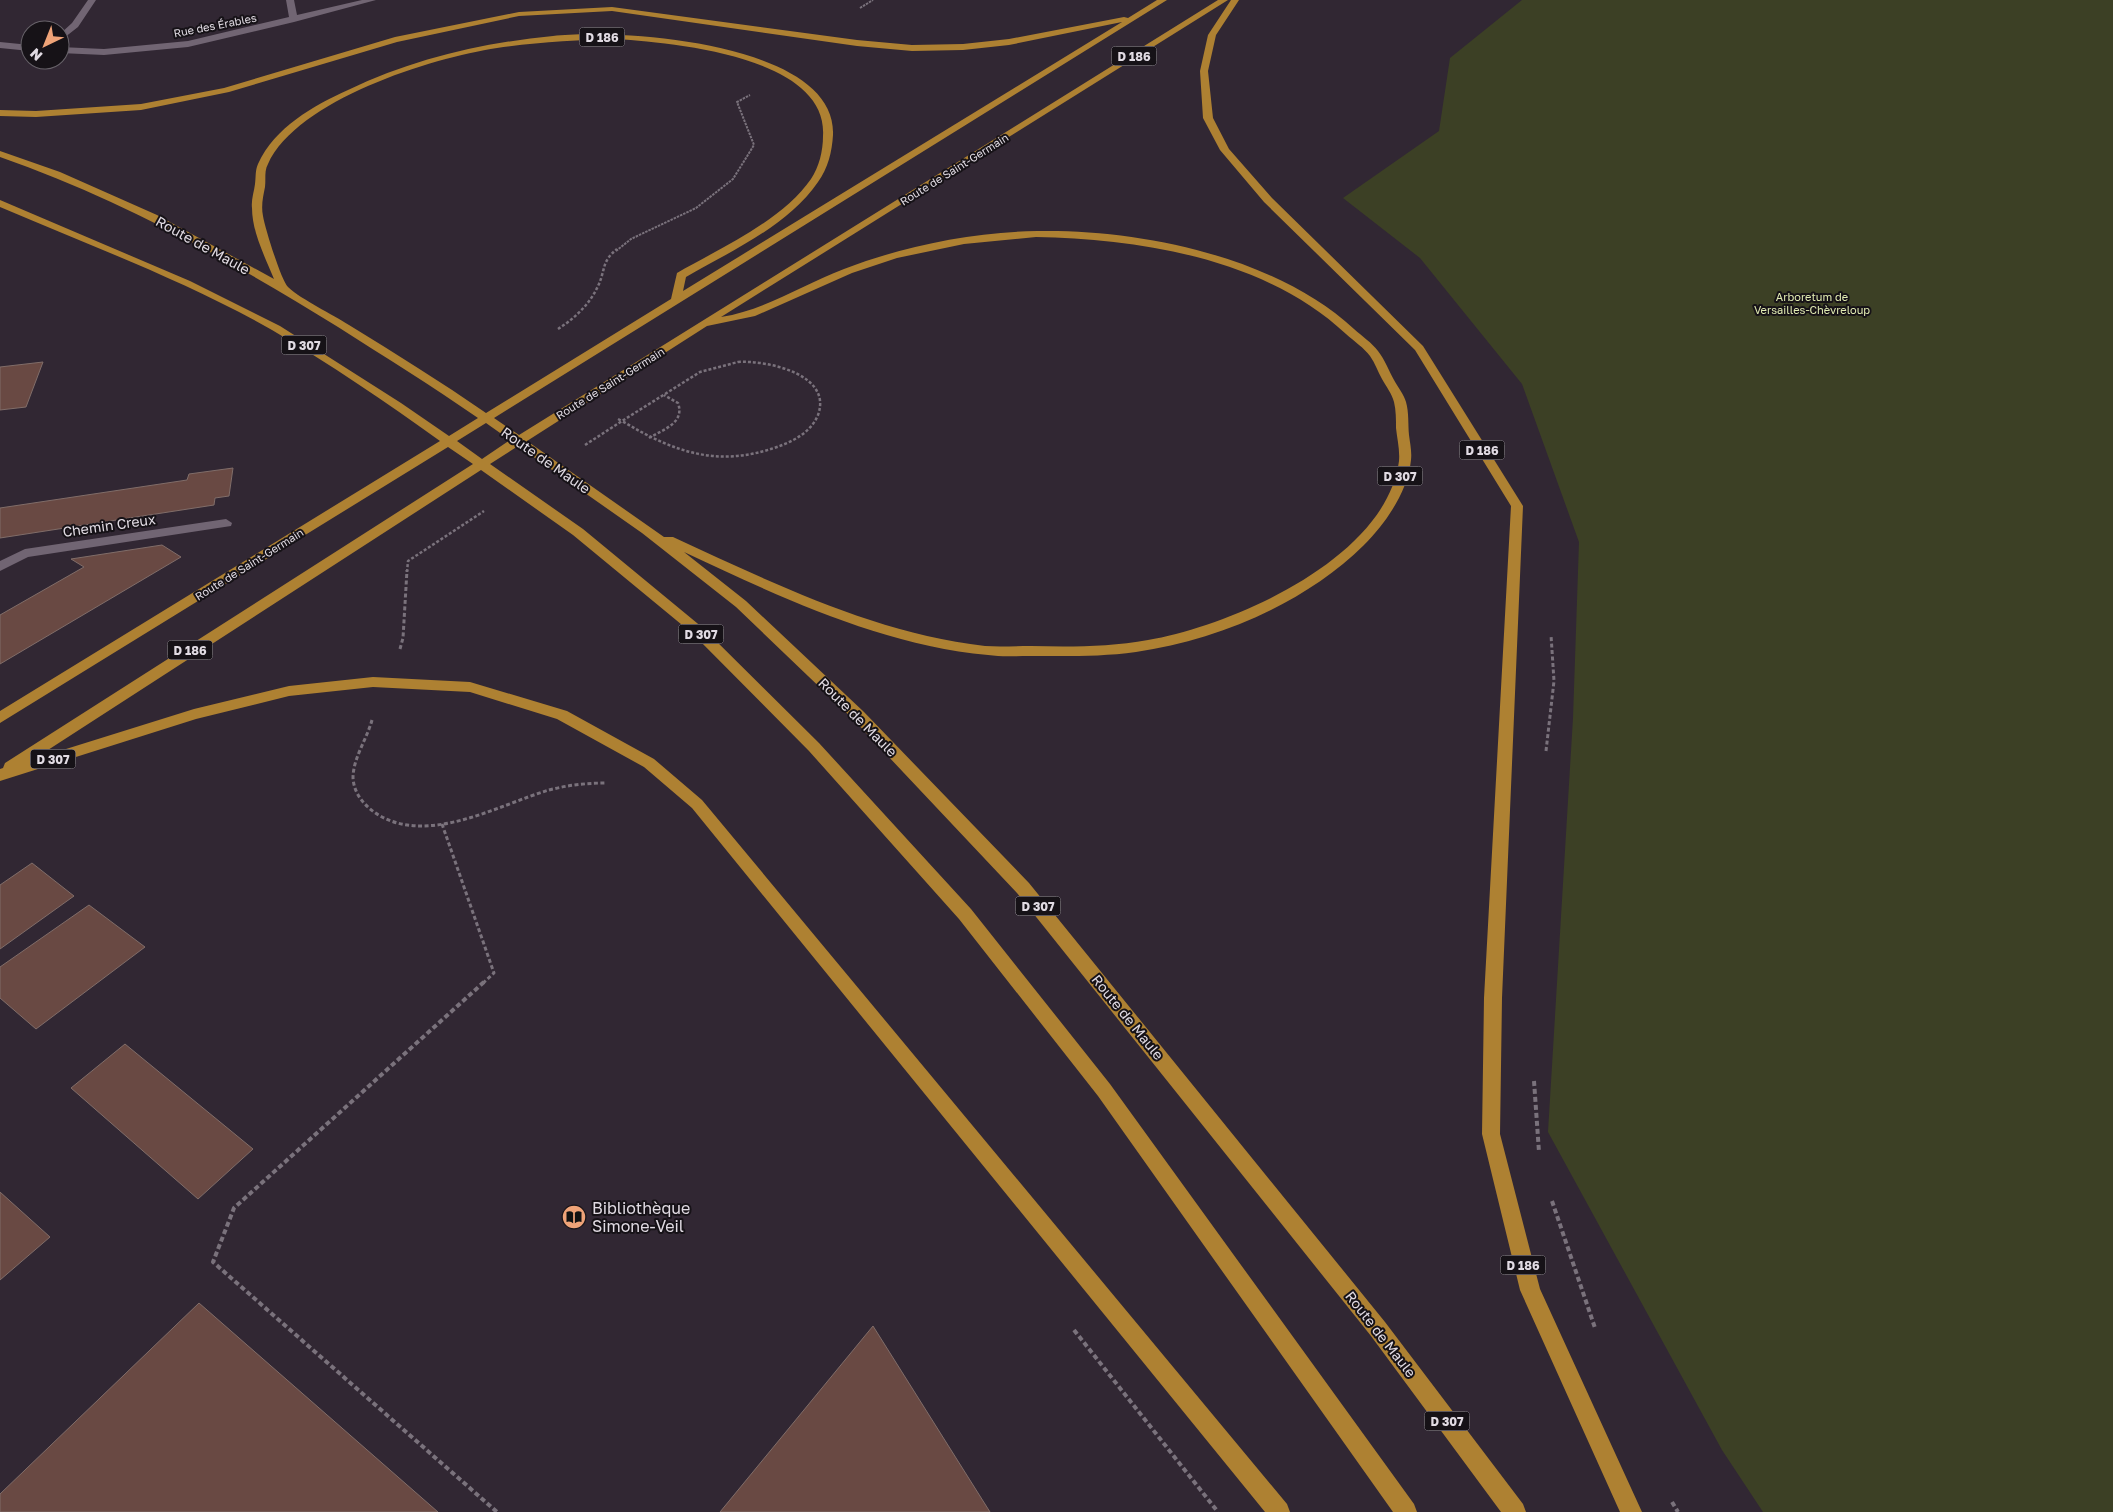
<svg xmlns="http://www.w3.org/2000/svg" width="2113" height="1512" font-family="'Golos Text',sans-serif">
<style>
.green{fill:#3c4025}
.building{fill:#694943;stroke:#806d69}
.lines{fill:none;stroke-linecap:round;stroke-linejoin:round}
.path-far3{stroke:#7a727c;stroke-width:2;stroke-dasharray:2.5 1;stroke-linecap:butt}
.path-far2{stroke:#7a727c;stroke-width:2.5;stroke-dasharray:3 2;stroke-linecap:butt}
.path-far1{stroke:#7a727c;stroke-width:3;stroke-dasharray:4 2.5;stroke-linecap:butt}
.path{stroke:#7a727c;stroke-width:4;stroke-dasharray:5 3;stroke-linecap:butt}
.street{fill:#716573;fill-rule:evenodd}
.primary{fill:#ae8132;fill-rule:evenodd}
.labels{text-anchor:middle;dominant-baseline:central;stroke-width:4;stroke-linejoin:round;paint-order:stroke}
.far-street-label{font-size:11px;fill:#e1dbe3;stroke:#161217}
.far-park-label{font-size:11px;fill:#e1ebb2;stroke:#161217}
.shield{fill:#161217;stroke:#a49fa6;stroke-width:1}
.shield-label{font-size:12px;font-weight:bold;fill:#e1dbe3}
.street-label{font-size:14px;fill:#e1dbe3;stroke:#161217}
.near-poi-label{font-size:16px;fill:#e1dbe3;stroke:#161217;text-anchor:start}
</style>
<rect width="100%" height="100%" fill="#312733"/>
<polygon class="green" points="1522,0 2113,0 2113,1512 1763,1512 1722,1450 1548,1132 1573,718 1579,542 1522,384 1420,258 1343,198 1439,131 1450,58"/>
<g class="building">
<polygon points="43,362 26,407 0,410 0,367"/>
<polygon points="233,468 229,496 215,498 214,505 0,538 0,508 187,480 189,474"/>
<polygon points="162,545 181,557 0,664 0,615 84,567 71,559"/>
<polygon points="32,863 74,896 0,949 0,885"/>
<polygon points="89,905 145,947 36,1029 0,998 0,967"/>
<polygon points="125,1044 253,1149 198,1199 71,1088"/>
<polygon points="0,1192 50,1237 0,1280"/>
<polygon points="199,1303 438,1512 0,1512 0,1494"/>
<polygon points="873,1326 990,1512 720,1512"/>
</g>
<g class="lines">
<g class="path-far3">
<polyline points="860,8 873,0"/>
<polyline points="616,251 631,239 696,208 733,179 754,145 737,102 750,95"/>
</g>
<g class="path-far2">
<path d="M558 329C574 319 590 304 598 286 606 269 601 262 617 249"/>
<path d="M738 362C766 360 833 374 818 415 811 432 794 441 777 447 717 468 674 452 622 421L700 372Z"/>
<polyline points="618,419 622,421"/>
<path d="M649 438C664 429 685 423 678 403L664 395"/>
<polyline points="585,445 622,421"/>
<polyline points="407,572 408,561 484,511"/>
</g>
<g class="path-far1">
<polyline points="400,649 403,638 407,570"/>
<path d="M372 720C367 739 353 758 353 778 354 793 363 804 374 812 425 848 498 805 549 790 568 785 587 783 606 783"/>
<polyline points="1546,751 1554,681 1551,635"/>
<polyline points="442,824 494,973 482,984"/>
</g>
<g class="path">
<polyline points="484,982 234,1208 213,1262 497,1512"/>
<polyline points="1534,1081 1539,1152"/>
<polyline points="1552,1201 1595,1328"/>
<polyline points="1074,1330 1218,1512"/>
<polyline points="1672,1502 1678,1512"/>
</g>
<g class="street">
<polygon points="88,0 96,0 78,27 60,41 60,34 72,23"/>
<polygon points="286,0 294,0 297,15 362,0 376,0 294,22 188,47 104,55 60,53 60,47 104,49 188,41 289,17"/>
<polygon points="0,42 30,45 30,51 0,48"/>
<polygon points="226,519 232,523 231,526 28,557 0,571 0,561 25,549"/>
</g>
<g class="primary">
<path d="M1157 0H1167L494 418 519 435 1218 0H1228L721 317C765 310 802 285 844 269 904 246 972 232 1037 231 1141 229 1276 257 1354 329 1362 336 1372 343 1378 351 1385 360 1389 371 1394 380 1398 387 1404 395 1406 402 1409 412 1408 425 1409 435 1410 443 1412 452 1411 460 1408 491 1386 523 1364 545 1305 603 1219 640 1136 652 1100 657 1065 656 1029 656 1015 656 1001 657 988 655 881 645 780 597 684 552L746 601 864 712 1029 883 1385 1322 1523 1504 1526 1512H1501L1371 1336 1017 893 854 720 736 607 642 533 518 446 490 464 583 529 703 628 819 743 971 909 1110 1084 1414 1504 1417 1512H1393L1098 1096 959 919 809 751 693 634 573 535 481 470 34 759 194 709 289 686 373 677 470 682 567 711 654 759 702 800 1287 1504 1290 1512H1265L692 808 644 767 557 719 470 692 373 687 289 696 196 719 0 781V769L3 768 5 763 473 464 448 447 0 723V711L440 441C386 402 330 364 272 330 186 281 91 246 0 207V200L190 281 280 326 401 403 449 436 478 418C432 386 385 357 338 327 230 260 120 199 0 157V151L60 172 157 215 274 279C265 257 252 232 252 208 251 200 254 192 255 184 256 177 255 171 258 164 275 127 313 106 348 90 413 59 481 43 553 36 617 29 837 41 833 135 832 152 828 168 818 182 788 226 731 251 686 277L683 291 1122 22 1009 45 963 50 912 51 857 46 612 11 519 16 397 42 229 92 141 110 36 117 0 116V110L36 111 141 104 224 88 395 37 519 12 612 7 857 40 912 45 963 44 1009 39 1124 17 1128 18ZM617 39C673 43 828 56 823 136 823 151 819 167 811 179 782 221 720 248 677 273L671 299 486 413C441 382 395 353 349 325 332 314 302 300 288 287 281 280 265 228 263 216 261 206 263 197 265 187 266 179 264 171 268 164 297 100 431 58 497 48 537 42 577 40 617 39ZM1036 237C1142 239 1266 259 1346 334 1354 341 1364 348 1370 356 1375 363 1378 372 1382 379 1386 386 1392 394 1394 402 1396 410 1396 420 1396 428 1397 438 1400 450 1399 461 1386 559 1233 625 1148 640 1109 647 1070 647 1031 646 1015 646 1000 647 985 646 874 633 773 583 673 537H664L527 441 707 326 755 316 852 273 897 258 964 244ZM486 423 510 440 482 459 457 441Z"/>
<polygon points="1231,0 1239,0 1216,35 1208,71 1213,118 1229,149 1272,198 1423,346 1523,506 1502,998 1500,1134 1540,1289 1642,1512 1620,1512 1520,1290 1482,1134 1484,998 1511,506 1415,350 1264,202 1220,150 1203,118 1200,71 1208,35"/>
</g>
</g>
<defs>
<g id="library-disc" transform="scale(1.25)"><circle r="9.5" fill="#efa378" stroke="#161217"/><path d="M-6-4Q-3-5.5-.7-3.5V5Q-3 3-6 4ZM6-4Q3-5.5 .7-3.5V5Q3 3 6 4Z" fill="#111"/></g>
</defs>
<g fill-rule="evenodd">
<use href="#library-disc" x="574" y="1217"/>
</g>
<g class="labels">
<g class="far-street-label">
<text transform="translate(215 25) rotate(-11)">Rue des Érables</text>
<text transform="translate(954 169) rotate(-32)">Route de Saint-Germain</text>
<text transform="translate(610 383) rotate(-32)">Route de Saint-Germain</text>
<text transform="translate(249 564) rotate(-32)">Route de Saint-Germain</text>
</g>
<g class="far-park-label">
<text x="1812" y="296">Arboretum de<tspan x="1812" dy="13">Versailles-Chèvreloup</tspan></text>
</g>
<g class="shield">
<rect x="579.5" y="27.5" width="45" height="19" rx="4"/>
<rect x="1111.5" y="46.5" width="45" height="19" rx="4"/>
<rect x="281.5" y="335.5" width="45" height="19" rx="4"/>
<rect x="1459.5" y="440.5" width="45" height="19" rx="4"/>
<rect x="1377.5" y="466.5" width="45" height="19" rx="4"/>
<rect x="678.5" y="624.5" width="45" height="19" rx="4"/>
<rect x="167.5" y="640.5" width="45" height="19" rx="4"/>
<rect x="30.5" y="749.5" width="45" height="19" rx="4"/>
<rect x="1015.5" y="896.5" width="45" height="19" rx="4"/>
<rect x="1500.5" y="1255.5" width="45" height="19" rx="4"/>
<rect x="1424.5" y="1411.5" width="45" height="19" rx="4"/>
</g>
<g class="shield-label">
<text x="602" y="37">D 186</text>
<text x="1134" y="56">D 186</text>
<text x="304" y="345">D 307</text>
<text x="1482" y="450">D 186</text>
<text x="1400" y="476">D 307</text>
<text x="701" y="634">D 307</text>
<text x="190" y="650">D 186</text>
<text x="53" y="759">D 307</text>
<text x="1038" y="906">D 307</text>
<text x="1523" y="1265">D 186</text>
<text x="1447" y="1421">D 307</text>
</g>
<g class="street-label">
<text transform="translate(203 245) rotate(29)">Route de Maule</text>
<text transform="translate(546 460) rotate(35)">Route de Maule</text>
<text transform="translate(109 525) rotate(-8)">Chemin Creux</text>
<text transform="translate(858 717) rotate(45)">Route de Maule</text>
<text transform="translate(1128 1017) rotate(51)">Route de Maule</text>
<text transform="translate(1381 1334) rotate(52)">Route de Maule</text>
</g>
<g class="near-poi-label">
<text x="592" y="1208">Bibliothèque<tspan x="592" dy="18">Simone-Veil</tspan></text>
</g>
</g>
<g transform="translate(45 45) rotate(223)"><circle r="24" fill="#161217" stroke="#676269"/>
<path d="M0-4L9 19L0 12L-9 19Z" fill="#efa378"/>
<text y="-8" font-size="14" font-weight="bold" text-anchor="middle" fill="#e1dbe3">N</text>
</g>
</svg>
